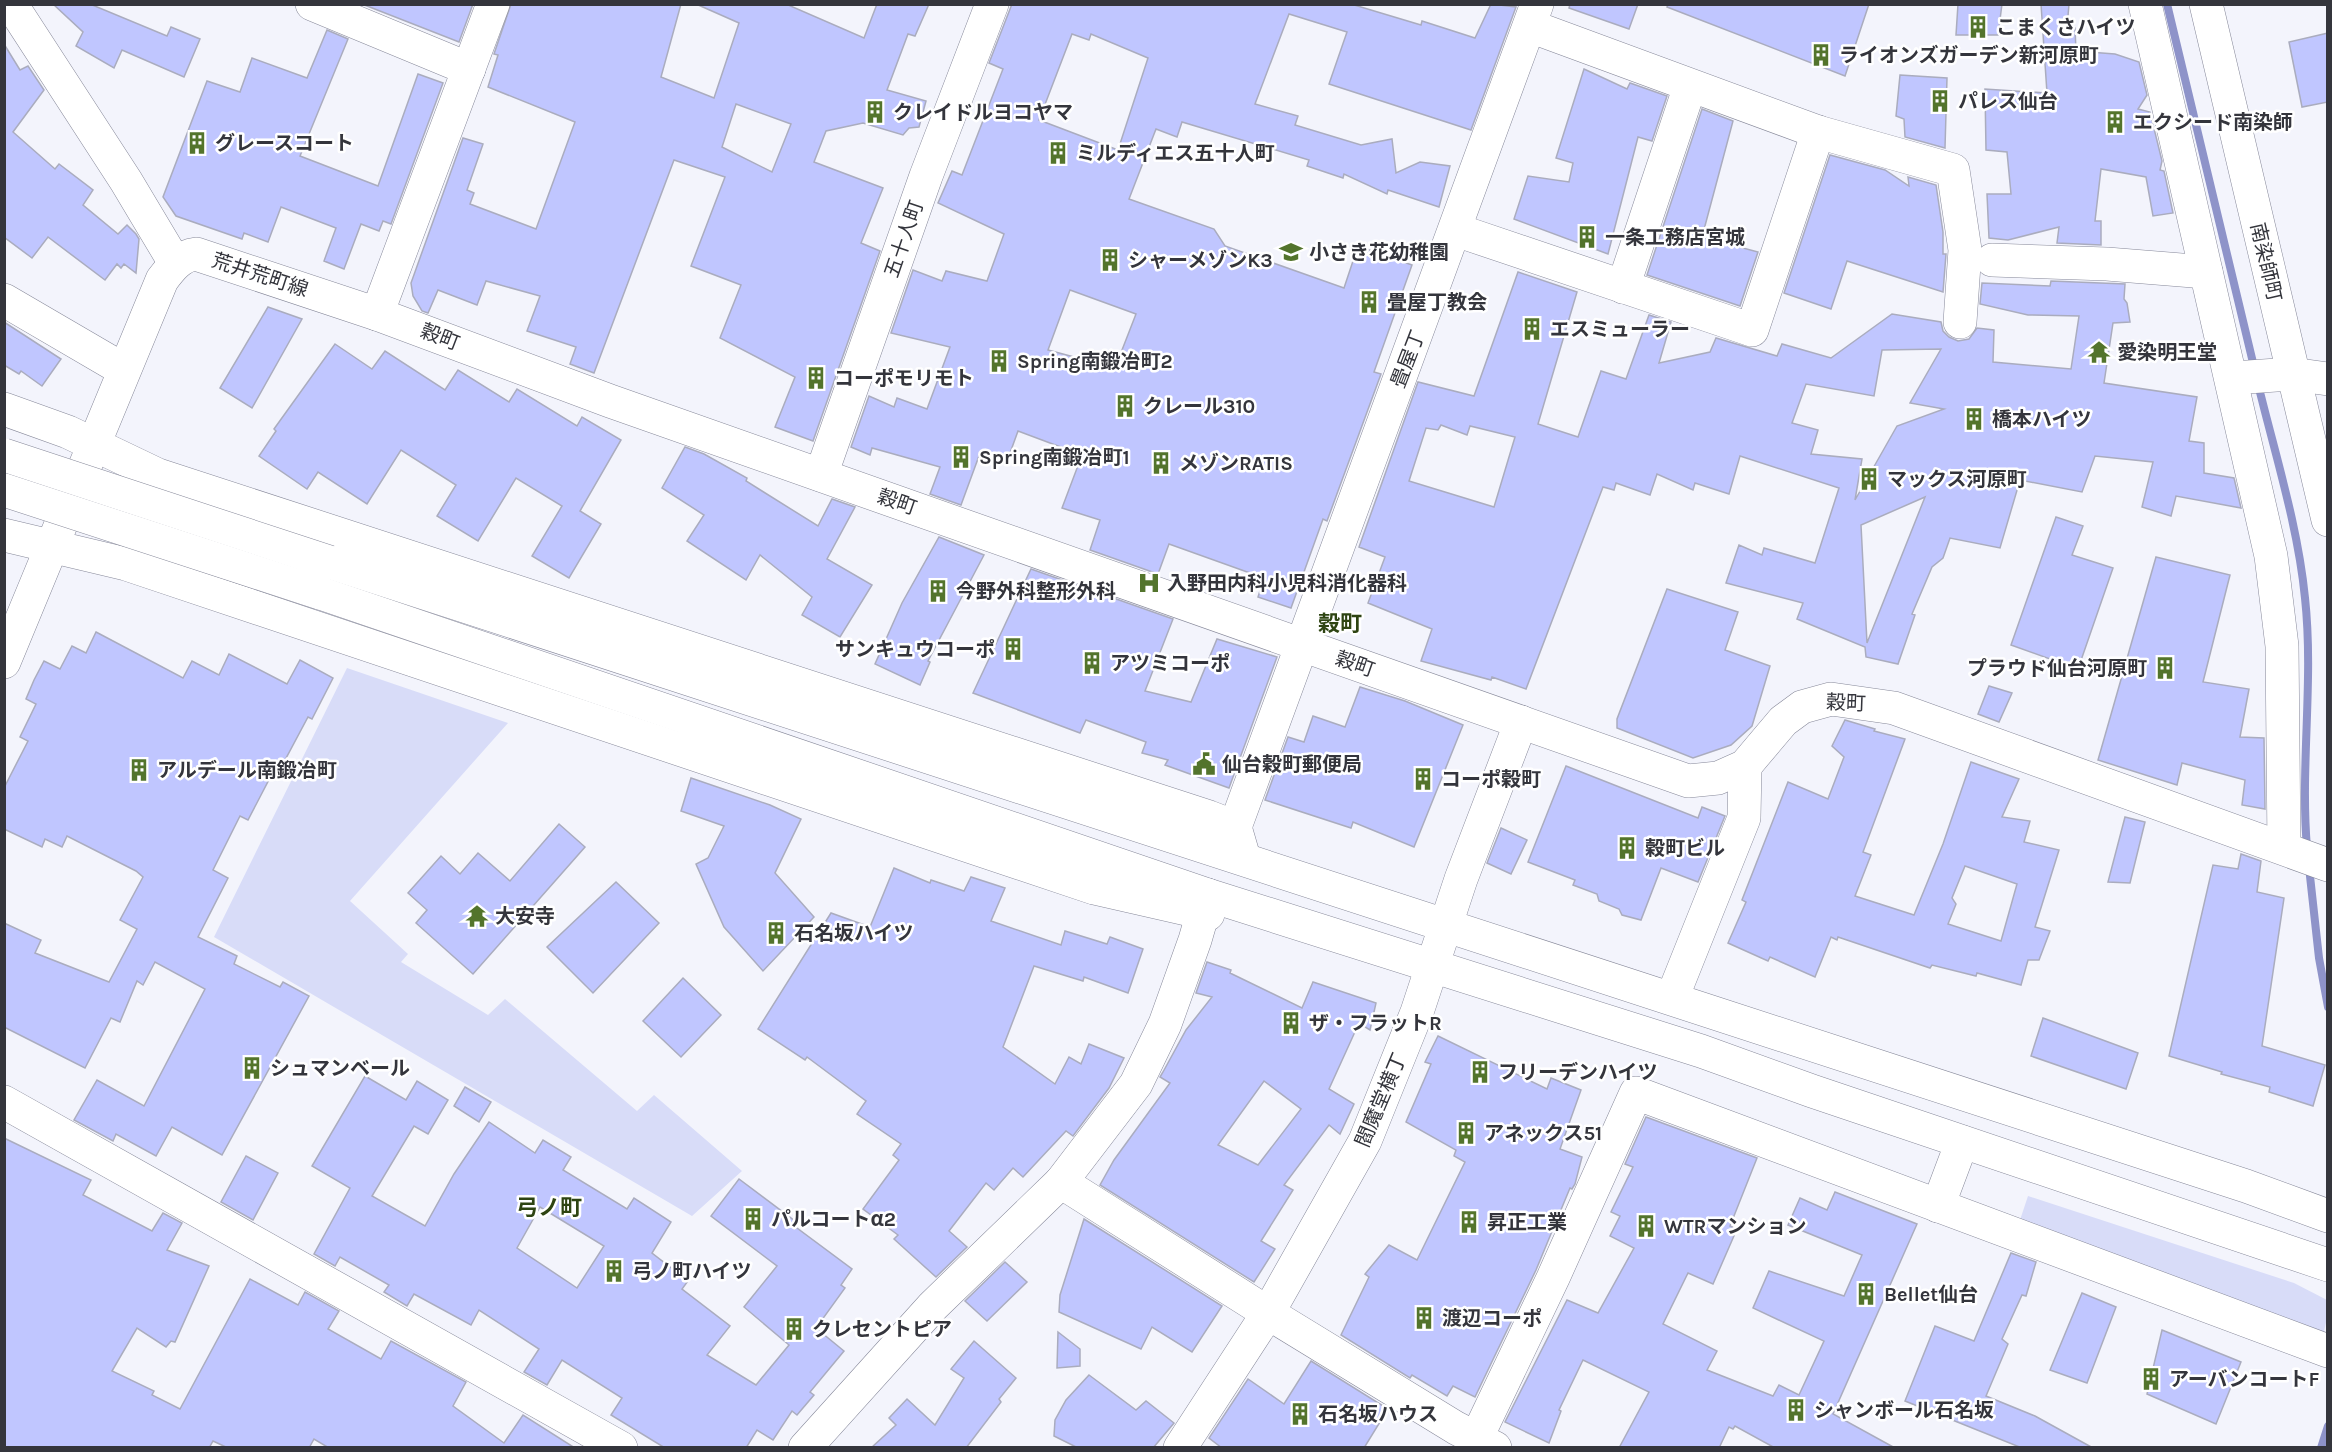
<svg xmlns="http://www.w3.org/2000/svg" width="2332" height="1452" font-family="Karla,'Noto Sans JP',sans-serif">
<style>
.green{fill:#d8dcf8}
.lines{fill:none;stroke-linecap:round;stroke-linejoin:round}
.stream{stroke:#8e93c9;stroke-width:8}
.building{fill:#c0c6ff;stroke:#aaacbe;stroke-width:1.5;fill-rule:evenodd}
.minor-casing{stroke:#87899a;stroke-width:34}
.major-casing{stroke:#87899a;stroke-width:34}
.minor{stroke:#fff;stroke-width:33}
.major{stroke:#fff;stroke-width:33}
.minor-bridge-casing{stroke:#87899a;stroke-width:34;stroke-linecap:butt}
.minor-bridge{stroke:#fff;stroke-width:33}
.labels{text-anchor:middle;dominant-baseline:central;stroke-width:5;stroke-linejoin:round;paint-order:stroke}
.poi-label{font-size:20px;font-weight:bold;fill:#34353c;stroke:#fff;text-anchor:start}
.street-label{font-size:20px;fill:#34353c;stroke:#fff}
.quarter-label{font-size:22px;font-weight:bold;fill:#2e4412;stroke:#fff}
</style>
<rect width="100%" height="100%" fill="#f3f4fc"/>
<g class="green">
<polygon points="347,668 508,723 350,901 408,954 401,962 488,1015 505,999 637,1111 654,1095 742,1171 692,1216 214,937"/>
<polygon points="2028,1196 2294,1283 2327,1300 2327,1318 2323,1336 2020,1220"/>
</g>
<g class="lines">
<g class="stream">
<polyline points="2167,4 2255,371"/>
<path d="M2258 384C2275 454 2298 526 2305 598 2314 681 2300 765 2307 848"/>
<polyline points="2309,867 2319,958 2328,1007"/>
<polyline points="2321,1448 2328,1426"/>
</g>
</g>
<g class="building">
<polygon points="53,4 90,4 167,36 171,27 200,39 184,77 122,50 114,68 76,46 83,32"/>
<polygon points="362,4 473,4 459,42"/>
<path d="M511 4H681L661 77 714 98 739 23 696 4H786L864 38 877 4H929L915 36 908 34 887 90 926 101 919 127 909 128 903 135 863 123 826 131 814 162 883 188 861 243 880 251 813 441 775 427 795 377 720 338 741 285 691 266 725 177 674 160 594 373 570 364 576 347 527 331 540 296 486 281 477 305 438 290 428 313 422 311 413 296 411 283 463 138 483 144 467 190 474 193 470 204 536 229 575 122 488 87 498 55 494 54ZM736 104 791 124 772 172 722 147Z"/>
<path d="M1012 4H1351L1421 25 1422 21 1475 38 1491 4 1516 7 1471 130 1329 84 1347 32 1289 14 1255 104 1298 116 1295 125 1361 145 1392 139 1396 173 1420 162 1450 166 1439 207 1388 190 1387 194 1344 174 1343 178 1307 166 1309 160 1182 122 1177 137 1156 129 1129 199 1214 229 1225 246 1344 288 1358 246 1412 265 1374 372 1381 374 1327 521 1323 519 1291 608 1258 597 1264 578 1169 544 1158 574 1090 550 1100 520 1062 508 1082 455 1018 431 1006 464 979 456 961 505 930 494 940 467 872 448 870 455 851 447 869 396 894 407 897 398 927 409 950 347 891 333 913 270 942 281 946 271 987 281 1004 234 938 203 952 171 962 175 1003 69 989 63ZM1072 34 1089 40 1091 34 1148 58 1118 150 1039 120ZM1070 290 1136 314 1115 368 1048 350Z"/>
<polygon points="1570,4 1638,4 1629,29 1569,8"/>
<polygon points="1668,4 1869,4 1845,76 1667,7"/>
<polygon points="1958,4 2002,4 1998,35 1956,35"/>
<polygon points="2041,4 2069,4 2067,28 2075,28 2076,51 2115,54 2139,62 2147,95 2138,109 2150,112 2162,161 2160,170 2164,171 2173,213 2153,216 2146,177 2101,169 2095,221 2101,221 2101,245 2057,243 2059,227 2008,240 1989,238 1987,194 2011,194 2007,152 1986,150 1985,89 2047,93"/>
<polygon points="327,30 348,39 300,156 378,186 418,74 443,83 391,224 383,221 379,231 361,224 344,269 324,261 336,228 281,207 268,242 244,233 242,239 176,216 163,197 207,81 240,92 252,58 307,78"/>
<polygon points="2328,33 2328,102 2302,107 2289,42"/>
<polygon points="4,44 20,70 28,66 44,90 13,132 55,169 59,164 93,190 83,205 118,234 127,225 136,234 139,239 136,273 124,264 121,268 117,264 105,280 48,237 32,258 4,237"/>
<polygon points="1584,69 1627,89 1630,83 1667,96 1652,141 1638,137 1608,254 1514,219 1528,176 1569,182 1573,163 1556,158"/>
<polygon points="1900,75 1947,78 1945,148 1905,137 1904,119 1896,116"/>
<polygon points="1702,109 1733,121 1702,237 1758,252 1740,306 1647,275"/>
<polygon points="1830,155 1885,170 1909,186 1908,177 1936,185 1943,232 1943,254 1946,254 1943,292 1847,261 1831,309 1784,293"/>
<path d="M1518 272 1577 292 1538 424 1578 437 1601 371 1626 379 1649 315 1671 322 1659 363 1710 352 1716 338 1777 356 1782 344 1831 358 1892 314 1941 322 1943 331 1949 337 1958 341 1969 339 1977 328 1994 330 1993 362 2071 369 2079 316 2028 315 1980 304 1982 283 2050 286 2051 281 2125 284 2124 299 2127 303 2130 322 2113 323 2104 383 2197 397 2189 441 2204 443V473L2234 478 2241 508 2176 496 2171 516 2142 507 2153 462 2095 456 2082 492 2020 480 2000 548 1950 538 1943 558 1932 567 1912 614 1915 615 1898 664 1866 657 1865 647 1797 619 1803 603 1726 583 1739 545 1762 555 1764 548 1815 563 1839 488 1740 456 1729 494 1695 483 1693 490 1657 474 1650 495 1616 483 1614 490 1603 487 1526 689 1492 677 1491 680 1421 661 1432 629 1368 603 1385 557 1359 547 1418 382 1474 396ZM1941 349 1910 403 1944 409 1897 426 1855 500 1862 459 1811 454 1818 430 1792 423 1806 384 1874 396 1882 350ZM1441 425 1467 435 1470 426 1515 437 1494 507 1409 481 1426 428 1438 430ZM1925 497 1867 643 1861 525Z"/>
<polygon points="268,307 302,319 252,408 220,388"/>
<polygon points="4,322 61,359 42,386 21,371 19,374 4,365"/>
<polygon points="335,344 372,369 385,351 445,390 458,370 509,402 517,389 577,426 582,417 621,440 580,511 601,524 569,578 532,556 562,506 516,478 478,541 437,516 456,485 401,450 367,504 318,472 307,489 259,456 276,431 274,429"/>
<polygon points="685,447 704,454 747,478 746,481 818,526 832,499 855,507 827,559 872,585 840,637 802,615 812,597 760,555 746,580 687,541 704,515 662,488"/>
<polygon points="2056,517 2083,526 2072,555 2113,568 2078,669 2011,645"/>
<polygon points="939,537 984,555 928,661 930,662 920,685 875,664 902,603"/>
<polygon points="2156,557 2230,575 2203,682 2249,689 2240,737 2264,738 2265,809 2242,805 2245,780 2182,763 2177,785 2098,760"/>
<polygon points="1031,569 1173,619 1145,691 1191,702 1217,639 1277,657 1229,788 1165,765 1168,760 1142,753 1146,742 1086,720 1080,733 973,693"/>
<polygon points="1667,589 1738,612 1725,650 1770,666 1752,726 1731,745 1693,758 1617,728 1617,719"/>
<polygon points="96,632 183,678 192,661 219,675 229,654 287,684 300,660 333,678 312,719 308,717 276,777 272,774 248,820 240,816 213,870 228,878 198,937 237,956 234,964 280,987 283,982 309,996 222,1155 172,1127 156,1156 116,1134 113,1141 74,1120 97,1080 144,1106 205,989 155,962 143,985 137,981 120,1022 111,1018 85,1068 4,1027 4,923 41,940 35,953 109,982 137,929 120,920 143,877 136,871 67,836 62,847 45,839 42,847 4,829 4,788 28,741 20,737 36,704 26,699 34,680 44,661 60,669 72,646 86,653"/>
<polygon points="1989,686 2012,693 1999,722 1978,714"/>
<polygon points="1360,687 1405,701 1463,725 1414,847 1353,822 1351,828 1265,800 1288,737 1304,742 1313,716 1345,727"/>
<path d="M1845 720 1875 729 1874 731 1905 739 1863 852 1871 855 1855 896 1914 915 1943 844 1971 762 2019 779 2002 817 2030 821 2024 842 2059 850 2035 927 2050 931 2039 960H2028L2021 985 1977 973 1976 976 1932 965 1930 968 1838 937 1837 940 1831 937 1815 977 1770 957 1768 961 1728 943 1746 902 1742 900 1788 782 1828 799 1844 757 1832 746ZM1965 866 2017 884 2001 941 1948 924 1956 904 1952 898Z"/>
<polygon points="1566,766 1698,818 1702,807 1725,816 1698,882 1661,868 1641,920 1622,915 1619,909 1599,901 1597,894 1573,885 1575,880 1528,862"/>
<polygon points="691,778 770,805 801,819 775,873 814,917 763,971 724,927 696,864 708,858 724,826 681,811"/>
<polygon points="2125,817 2145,822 2130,883 2108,882"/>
<polygon points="559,824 585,847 473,974 416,923 427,910 408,893 441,856 460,874 478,853 510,881"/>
<polygon points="1501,828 1527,840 1511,874 1487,863"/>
<polygon points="2241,854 2261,861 2257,892 2284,898 2262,1046 2325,1065 2313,1106 2269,1092 2270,1087 2221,1074 2222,1072 2169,1056 2213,865 2238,869"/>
<polygon points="894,868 930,883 931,880 964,891 971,877 1005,888 991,921 1061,945 1065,931 1107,944 1110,937 1143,949 1128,993 1084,977 1083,981 1034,966 1003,1047 1055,1084 1069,1057 1081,1064 1089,1044 1124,1058 1109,1088 1073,1136 1066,1131 1023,1177 1013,1168 994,1190 986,1183 949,1231 967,1247 936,1277 894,1239 898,1235 863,1209 899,1160 893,1155 901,1144 857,1114 866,1101 807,1057 805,1060 758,1029 831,913 870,927"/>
<polygon points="616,882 659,923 593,993 547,947"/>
<path d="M1207 962 1231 970 1230 973 1302 1008 1313 982 1376 1003 1370 1030 1359 1023 1329 1089 1354 1104 1340 1134 1329 1125 1284 1185 1293 1190 1261 1241 1275 1249 1254 1282 1100 1185 1114 1160 1170 1083 1160 1077 1163 1072 1186 1030 1212 997 1196 993ZM1264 1081 1301 1109 1258 1165 1218 1145Z"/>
<polygon points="683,978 721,1015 681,1057 643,1021"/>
<polygon points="2043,1018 2138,1053 2126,1089 2031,1056"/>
<polygon points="1438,1036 1547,1089 1551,1078 1581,1090 1560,1149 1582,1157 1575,1184 1572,1189 1570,1188 1536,1270 1475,1397 1453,1386 1447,1396 1412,1375 1410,1378 1341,1335 1369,1277 1365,1274 1389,1245 1417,1260 1465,1162 1454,1156 1456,1150 1406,1122 1431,1064 1425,1062"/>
<path d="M365 1076 406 1100 417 1081 448 1100 428 1134 414 1126 372 1196 425 1226 454 1174 489 1122 535 1153 543 1140 571 1157 563 1170 627 1209 634 1198 671 1222 652 1253 688 1281 682 1289 730 1326 707 1355 756 1385 789 1345 744 1307 777 1266 711 1216 739 1179 795 1221 793 1225 852 1269 841 1285 845 1288 816 1328 844 1351 810 1392 814 1395 797 1415 792 1411 773 1440 757 1430 746 1448H665L611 1415 622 1398 562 1360 547 1385 524 1372 539 1349 479 1310 471 1325 414 1294 407 1306 384 1292 389 1285 340 1257 335 1266 314 1254 350 1188 312 1166ZM540 1207 604 1246 577 1288 517 1248Z"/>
<polygon points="465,1087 491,1102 479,1122 454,1106"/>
<polygon points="1646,1117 1757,1158 1730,1226 1737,1229 1713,1284 1688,1273 1663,1324 1717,1351 1707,1370 1773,1396 1779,1385 1799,1395 1824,1341 1753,1308 1769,1271 1844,1296 1862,1255 1788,1225 1800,1198 1827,1210 1835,1192 1917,1224 1833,1414 1895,1448 1775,1448 1735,1426 1733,1429 1729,1427 1719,1448 1619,1448 1649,1392 1583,1360 1559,1410 1561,1411 1549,1443 1505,1422 1567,1300 1598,1313 1634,1248 1610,1236 1620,1216 1611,1212 1633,1167 1625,1164"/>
<polygon points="4,1138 91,1180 83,1195 152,1231 163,1213 182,1223 167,1250 209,1266 175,1342 171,1341 166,1347 137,1328 112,1371 154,1391 152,1395 180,1409 250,1279 298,1305 305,1292 339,1311 328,1329 381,1359 391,1341 466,1382 453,1406 504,1443 523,1415 575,1448 329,1448 314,1439 309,1448 228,1448 213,1441 209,1448 4,1448"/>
<polygon points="246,1156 278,1173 253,1220 221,1202"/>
<polygon points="1084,1219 1222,1306 1192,1352 1152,1327 1141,1349 1059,1312 1060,1295"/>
<polygon points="2011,1253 2036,1262 2026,1296 2022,1295 2002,1339 2008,1344 1986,1396 2035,1416 2093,1448 2022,1448 1905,1401 1935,1326 1974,1341"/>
<polygon points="1005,1262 1027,1282 987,1321 965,1301"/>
<polygon points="2082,1293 2116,1307 2087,1383 2050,1370"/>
<polygon points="2162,1330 2241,1362 2216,1424 2147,1394"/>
<polygon points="1058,1332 1080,1349 1080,1366 1057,1368"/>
<polygon points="974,1341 1016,1378 999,1399 1001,1402 966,1448 871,1448 896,1425 889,1418 907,1399 935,1425 964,1378 951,1369"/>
<polygon points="1311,1361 1388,1409 1364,1448 1222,1448 1209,1438 1248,1379 1284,1404"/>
<polygon points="1089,1375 1136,1410 1146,1401 1174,1423 1153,1448 1078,1448 1054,1436 1055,1420 1066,1400"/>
</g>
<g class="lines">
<g class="minor-casing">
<g id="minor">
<polyline points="11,4 126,181 175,263"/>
<polyline points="312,4 469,69"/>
<polyline points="2145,4 2271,556 2282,646 2284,848"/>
<polyline points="2206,4 2328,520"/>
<polyline points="1530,26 1818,132 1953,170 1965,250 1960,322"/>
<polyline points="1456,230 1752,330 1818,132"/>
<polyline points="1992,260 2107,264 2206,272"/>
<polyline points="1623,287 1690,86"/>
<polyline points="4,300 124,370"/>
<polyline points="377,314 610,401 1688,781 1718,778 1745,766 1783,721 1802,707 1831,699 1894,708 2328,865"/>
<polyline points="2233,378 2292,374 2328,379"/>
<polyline points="4,409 68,432 158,475 1209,817 1235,827 1244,858"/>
<polyline points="821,475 926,176 992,4"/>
<polyline points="4,535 126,564 1094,888 1208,914"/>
<polyline points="329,562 2246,1186 2328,1216"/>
<polyline points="320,593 1208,895 1701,1051 1812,1091 2328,1265"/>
<polyline points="1235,827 1537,4"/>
<polyline points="1672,998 1744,818 1745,766"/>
<polyline points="4,1102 621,1448"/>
<polyline points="1061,1182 1268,1313 1456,1428 1495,1448"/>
<polyline points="1938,1206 1962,1142"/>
<polyline points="1477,1437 1553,1278 1636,1093 2328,1351"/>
<polyline points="805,1448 933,1306 1061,1182 1136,1084 1165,1024 1195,940 1208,895"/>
<polyline points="1180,1448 1268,1313 1365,1141 1417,1012 1461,879 1521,722"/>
</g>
</g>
<g class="major-casing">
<path id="major" d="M4 662 162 280C171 268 180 256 196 254L377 314 493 4"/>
</g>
<use href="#minor" class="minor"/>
<use href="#major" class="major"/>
<g class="minor-bridge-casing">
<g id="minor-bridge">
<polyline points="4,455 329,562"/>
<polyline points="4,490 320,593"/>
</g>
</g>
<use href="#minor-bridge" class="minor-bridge"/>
</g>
<defs>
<g id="building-bare" transform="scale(1.8)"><path d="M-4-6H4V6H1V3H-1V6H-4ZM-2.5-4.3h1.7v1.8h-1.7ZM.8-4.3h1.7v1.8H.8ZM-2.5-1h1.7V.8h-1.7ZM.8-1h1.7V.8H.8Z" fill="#53742c" stroke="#fff" stroke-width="2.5" paint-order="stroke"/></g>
<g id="school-bare" transform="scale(1.8)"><path d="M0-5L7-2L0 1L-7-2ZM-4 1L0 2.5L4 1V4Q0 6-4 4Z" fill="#53742c" stroke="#fff" stroke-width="2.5" paint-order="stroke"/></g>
<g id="temple-bare" transform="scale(1.8)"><path d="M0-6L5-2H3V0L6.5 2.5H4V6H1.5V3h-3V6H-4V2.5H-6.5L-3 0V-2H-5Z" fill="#53742c" stroke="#fff" stroke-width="2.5" paint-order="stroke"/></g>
<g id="hospital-bare" transform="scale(1.8)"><path d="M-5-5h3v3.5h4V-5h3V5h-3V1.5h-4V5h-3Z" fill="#53742c" stroke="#fff" stroke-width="2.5" paint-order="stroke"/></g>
<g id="civic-bare" transform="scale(1.8)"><path d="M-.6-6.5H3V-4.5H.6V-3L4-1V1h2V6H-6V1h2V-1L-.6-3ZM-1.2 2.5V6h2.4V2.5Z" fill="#53742c" stroke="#fff" stroke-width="2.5" paint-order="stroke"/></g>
</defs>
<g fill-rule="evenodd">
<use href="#building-bare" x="1978" y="27"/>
<use href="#building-bare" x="1821" y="55"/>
<use href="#building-bare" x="1940" y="101"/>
<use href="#building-bare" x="875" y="112"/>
<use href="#building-bare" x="2115" y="122"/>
<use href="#building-bare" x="197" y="143"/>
<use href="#building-bare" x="1058" y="153"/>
<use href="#building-bare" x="1587" y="237"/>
<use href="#school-bare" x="1291" y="252"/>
<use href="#building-bare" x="1110" y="260"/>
<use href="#building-bare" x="1369" y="302"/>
<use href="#building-bare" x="1532" y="329"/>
<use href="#temple-bare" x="2099" y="352"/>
<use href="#building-bare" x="999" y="361"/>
<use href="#building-bare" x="816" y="378"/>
<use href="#building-bare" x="1125" y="406"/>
<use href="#building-bare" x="1974" y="419"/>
<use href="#building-bare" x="961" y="457"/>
<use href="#building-bare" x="1161" y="463"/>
<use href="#building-bare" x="1869" y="479"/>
<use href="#hospital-bare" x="1149" y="583"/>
<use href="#building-bare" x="938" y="591"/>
<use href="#building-bare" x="1013" y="649"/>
<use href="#building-bare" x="1092" y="663"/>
<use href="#building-bare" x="2165" y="668"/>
<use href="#civic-bare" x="1204" y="764"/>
<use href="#building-bare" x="139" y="770"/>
<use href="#building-bare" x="1423" y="779"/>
<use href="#building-bare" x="1627" y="848"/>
<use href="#temple-bare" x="477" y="916"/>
<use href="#building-bare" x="776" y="933"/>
<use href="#building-bare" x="1291" y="1023"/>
<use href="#building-bare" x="252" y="1068"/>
<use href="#building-bare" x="1480" y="1072"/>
<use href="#building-bare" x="1466" y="1133"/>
<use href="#building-bare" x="753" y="1219"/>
<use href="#building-bare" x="1469" y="1222"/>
<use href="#building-bare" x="1646" y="1226"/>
<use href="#building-bare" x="614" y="1271"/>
<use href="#building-bare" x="1866" y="1294"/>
<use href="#building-bare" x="1424" y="1318"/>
<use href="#building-bare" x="794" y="1329"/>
<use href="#building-bare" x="2151" y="1379"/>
<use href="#building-bare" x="1796" y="1410"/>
<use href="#building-bare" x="1300" y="1414"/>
</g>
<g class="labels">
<g class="poi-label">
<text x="1996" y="27">こまくさハイツ</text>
<text x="1839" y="55">ライオンズガーデン新河原町</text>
<text x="1958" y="101">パレス仙台</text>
<text x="893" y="112">クレイドルヨコヤマ</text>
<text x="2133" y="122">エクシード南染師</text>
<text x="215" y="143">グレースコート</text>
<text x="1076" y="153">ミルディエス五十人町</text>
<text x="1605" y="237">一条工務店宮城</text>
<text x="1309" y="252">小さき花幼稚園</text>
<text x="1128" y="260">シャーメゾンK3</text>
<text x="1387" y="302">畳屋丁教会</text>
<text x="1550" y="329">エスミューラー</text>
<text x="2117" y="352">愛染明王堂</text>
<text x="1017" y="361">Spring南鍛冶町2</text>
<text x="834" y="378">コーポモリモト</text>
<text x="1143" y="406">クレール310</text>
<text x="1992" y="419">橋本ハイツ</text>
<text x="979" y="457">Spring南鍛冶町1</text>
<text x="1179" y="463">メゾンRATIS</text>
<text x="1887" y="479">マックス河原町</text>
<text x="1167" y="583">入野田内科小児科消化器科</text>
<text x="956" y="591">今野外科整形外科</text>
<text x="995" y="649" text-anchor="end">サンキュウコーポ</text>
<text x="1110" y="663">アツミコーポ</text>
<text x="2147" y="668" text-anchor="end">プラウド仙台河原町</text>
<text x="1222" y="764">仙台穀町郵便局</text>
<text x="157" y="770">アルデール南鍛冶町</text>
<text x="1441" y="779">コーポ穀町</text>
<text x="1645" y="848">穀町ビル</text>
<text x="495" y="916">大安寺</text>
<text x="794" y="933">石名坂ハイツ</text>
<text x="1309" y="1023">ザ・フラットR</text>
<text x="270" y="1068">シュマンベール</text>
<text x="1498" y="1072">フリーデンハイツ</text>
<text x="1484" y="1133">アネックス51</text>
<text x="771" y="1219">パルコートα2</text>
<text x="1487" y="1222">昇正工業</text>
<text x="1664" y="1226">WTRマンション</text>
<text x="632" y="1271">弓ノ町ハイツ</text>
<text x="1884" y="1294">Bellet仙台</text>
<text x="1442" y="1318">渡辺コーポ</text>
<text x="812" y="1329">クレセントピア</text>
<text x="2169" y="1379">アーバンコートF</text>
<text x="1814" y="1410">シャンボール石名坂</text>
<text x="1318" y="1414">石名坂ハウス</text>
</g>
<g class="street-label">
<text transform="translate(904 239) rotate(-71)">五十人町</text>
<text transform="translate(2266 262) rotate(77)">南染師町</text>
<text transform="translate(260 275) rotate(18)">荒井荒町線</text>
<text transform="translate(440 337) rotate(21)">穀町</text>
<text transform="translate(1408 359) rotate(-69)">畳屋丁</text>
<text transform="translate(897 502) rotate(19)">穀町</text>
<text transform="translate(1355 664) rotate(19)">穀町</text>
<text transform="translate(1846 703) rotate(2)">穀町</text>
<text transform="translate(1381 1100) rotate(-67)">閻魔堂横丁</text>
</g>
<g class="quarter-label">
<text x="1340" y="624">穀町</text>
<text x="549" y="1208">弓ノ町</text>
</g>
</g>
<rect width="2332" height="1452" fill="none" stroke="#34353c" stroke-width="12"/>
</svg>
